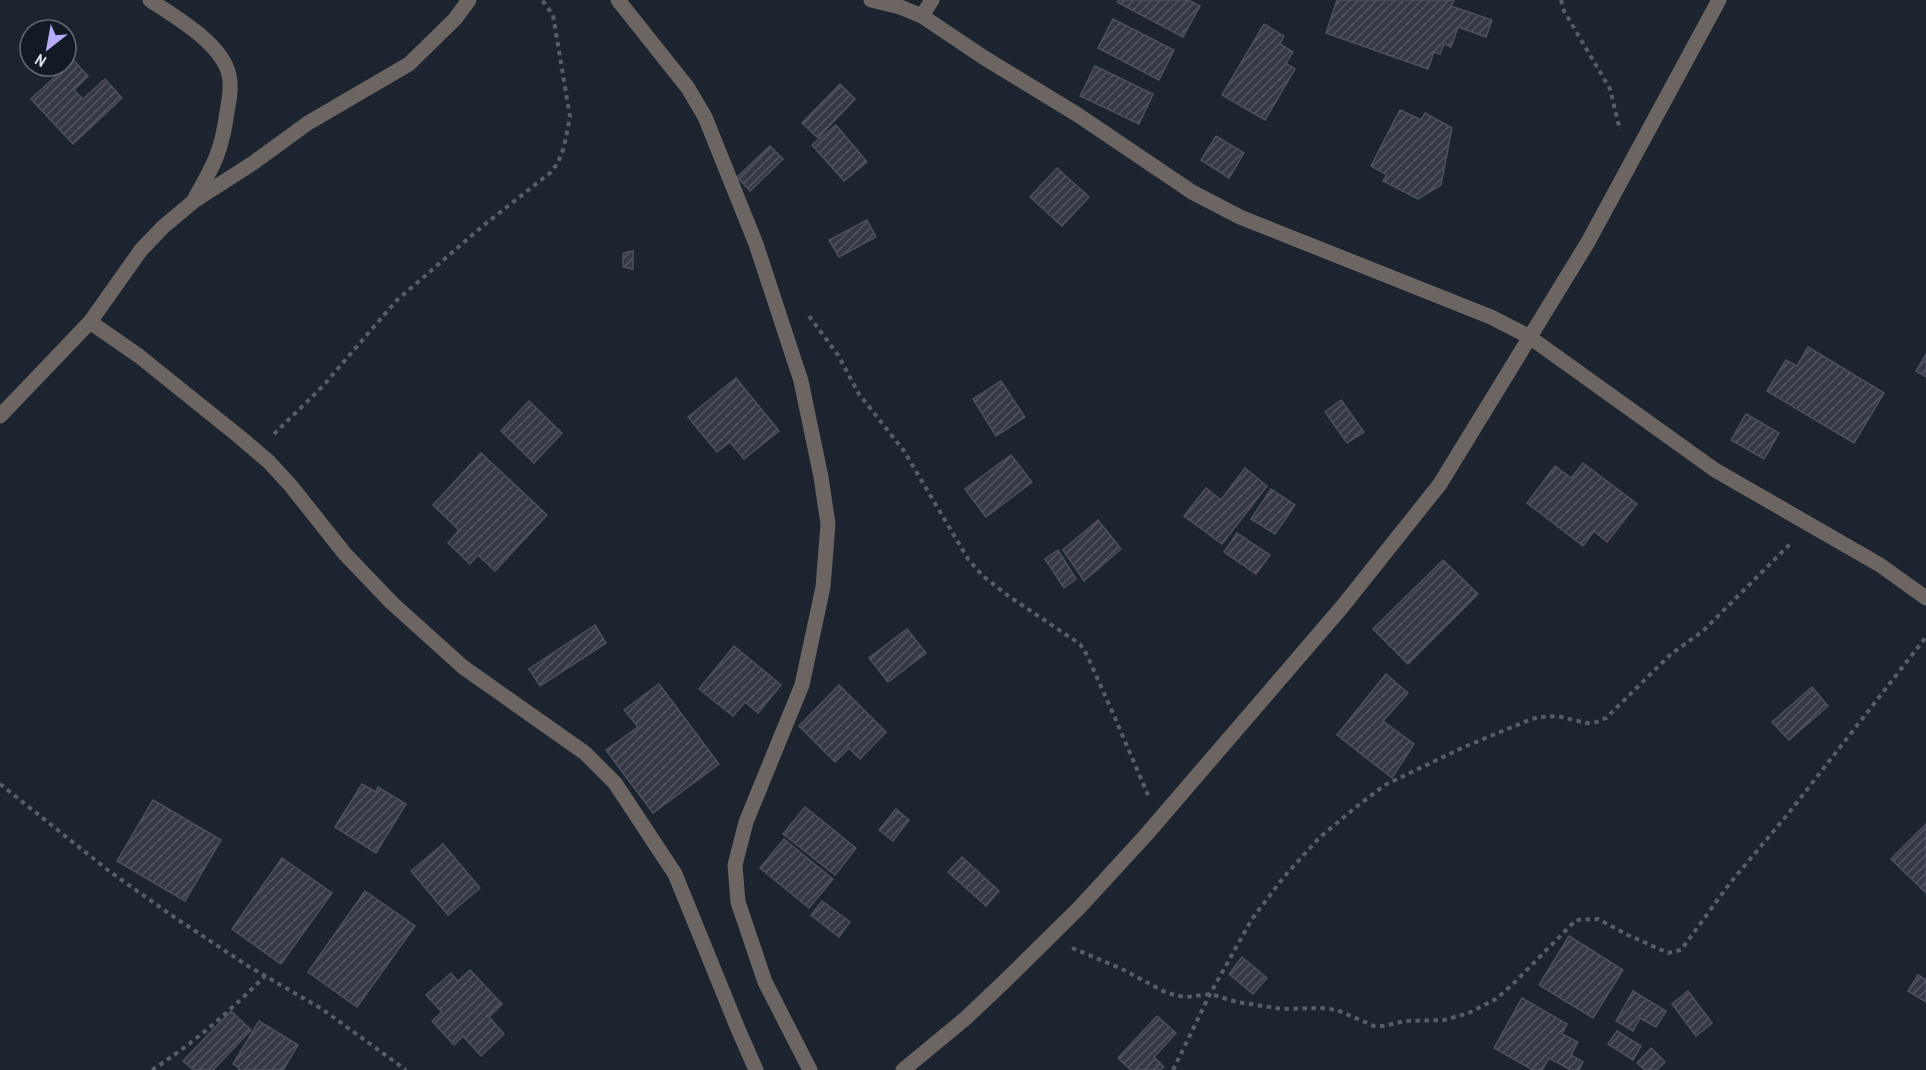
<svg xmlns="http://www.w3.org/2000/svg" width="1926" height="1070" font-family="'Archivo Narrow',sans-serif">
<style>
.building{fill:url(#building-hatch);stroke:#4e4f5f;stroke-width:1.5}
.lines{fill:none;stroke-linecap:round;stroke-linejoin:round}
.path{stroke:#565e68;stroke-width:4;stroke-dasharray:4.5 4.5;stroke-linecap:butt}
.minor{stroke:#6c6561;stroke-width:15}
</style>
<defs>
<pattern id="building-hatch" width="6" height="6" patternUnits="userSpaceOnUse" patternTransform="scale(1.5)"><rect width="6" height="6" fill="#373846"/><path d="M-1 1l2-2M0 6l6-6M5 7l2-2" fill="none" stroke="#545561"/></pattern>
</defs>
<rect width="100%" height="100%" fill="#1b242f"/>
<g class="building">
<polygon points="1119,0 1188,0 1200,6 1183,37 1117,2"/>
<polygon points="1337,0 1454,0 1451,6 1492,20 1486,37 1458,27 1451,47 1444,44 1440,54 1434,52 1428,69 1326,33"/>
<polygon points="1113,19 1174,50 1159,80 1098,48"/>
<polygon points="1264,24 1284,36 1280,44 1293,52 1286,63 1295,69 1265,120 1222,95"/>
<polygon points="73,60 88,76 74,90 83,99 105,79 122,98 73,144 31,99"/>
<polygon points="1095,66 1153,94 1139,124 1080,96"/>
<polygon points="840,84 855,99 818,138 802,123"/>
<polygon points="1400,110 1421,120 1425,113 1452,128 1441,185 1418,199 1383,181 1387,175 1371,166"/>
<polygon points="836,125 867,162 844,181 812,145"/>
<polygon points="1216,136 1244,153 1229,178 1201,160"/>
<polygon points="770,146 783,159 750,191 737,177"/>
<polygon points="1057,168 1089,197 1062,226 1030,197"/>
<polygon points="867,220 876,237 839,257 829,240"/>
<polygon points="633,251 633,269 623,267 623,253"/>
<polygon points="1808,347 1884,393 1854,443 1767,391 1786,360 1797,366"/>
<polygon points="1926,354 1926,377 1916,371"/>
<polygon points="736,378 779,431 744,459 730,442 717,452 688,417"/>
<polygon points="1001,381 1025,417 996,436 973,399"/>
<polygon points="1341,400 1364,432 1347,443 1325,412"/>
<polygon points="529,401 562,433 534,463 501,431"/>
<polygon points="1746,414 1779,433 1764,459 1731,440"/>
<polygon points="481,453 547,515 495,571 478,555 470,564 448,543 459,530 433,505"/>
<polygon points="1011,455 1032,482 986,517 965,489"/>
<polygon points="1583,463 1637,504 1607,542 1594,531 1583,546 1527,503 1555,466 1571,478"/>
<polygon points="1245,468 1267,486 1222,544 1184,516 1206,488 1221,500"/>
<polygon points="1271,489 1295,505 1275,534 1251,519"/>
<polygon points="1098,520 1121,549 1084,581 1063,550"/>
<polygon points="1237,533 1270,555 1256,574 1224,552"/>
<polygon points="1058,550 1076,579 1064,588 1045,559"/>
<polygon points="1443,560 1478,594 1408,664 1373,629"/>
<polygon points="595,625 606,643 540,686 529,669"/>
<polygon points="907,629 926,653 888,682 869,658"/>
<polygon points="734,646 781,685 758,713 745,702 733,716 699,689"/>
<polygon points="1386,674 1408,693 1383,721 1414,744 1392,778 1337,735"/>
<polygon points="659,684 719,764 653,813 606,750 638,727 624,710"/>
<polygon points="839,685 886,732 860,759 849,748 835,762 799,726"/>
<polygon points="1812,687 1828,706 1789,740 1772,722"/>
<polygon points="362,784 376,792 378,787 406,804 376,853 335,827"/>
<polygon points="153,800 221,840 185,901 117,861"/>
<polygon points="805,807 856,848 835,875 783,834"/>
<polygon points="896,809 909,820 893,841 879,830"/>
<polygon points="1926,824 1926,893 1891,859"/>
<polygon points="784,839 833,879 809,908 760,868"/>
<polygon points="443,844 480,888 448,915 411,871"/>
<polygon points="962,857 999,891 986,906 948,872"/>
<polygon points="282,858 332,893 281,964 232,929"/>
<polygon points="365,891 415,926 357,1007 308,972"/>
<polygon points="822,901 850,922 839,937 811,915"/>
<polygon points="1569,936 1623,970 1593,1018 1539,985"/>
<polygon points="1242,957 1267,978 1253,994 1229,974"/>
<polygon points="470,970 502,1004 489,1017 504,1034 481,1056 463,1036 454,1045 432,1021 442,1012 426,995 451,973 458,981"/>
<polygon points="1918,975 1926,980 1926,1002 1908,991"/>
<polygon points="1633,991 1666,1011 1656,1027 1640,1018 1633,1031 1616,1021"/>
<polygon points="1688,991 1712,1023 1696,1036 1672,1004"/>
<polygon points="1522,998 1567,1024 1562,1034 1578,1042 1571,1055 1583,1062 1579,1070 1571,1070 1549,1058 1542,1070 1533,1070 1494,1048"/>
<polygon points="231,1011 251,1030 213,1070 194,1070 183,1061"/>
<polygon points="1157,1016 1176,1033 1154,1057 1164,1067 1160,1070 1131,1070 1118,1058"/>
<polygon points="259,1021 298,1045 283,1070 238,1070 239,1068 233,1064"/>
<polygon points="1617,1031 1641,1046 1633,1060 1608,1044"/>
<polygon points="1651,1048 1665,1062 1657,1070 1645,1070 1637,1063"/>
</g>
<g class="lines">
<g class="path">
<polyline points="1561,0 1564,11 1610,89 1620,130"/>
<polyline points="809,316 838,355 859,394 904,451 968,559 983,576 1007,595 1080,644 1087,655 1115,718 1148,795"/>
<polyline points="274,434 322,387 397,300 484,225 550,173 558,163 564,147 570,117 553,15 542,0"/>
<polyline points="0,784 109,871 174,917 248,966 322,1009 406,1070"/>
<polyline points="1072,948 1120,968 1165,992 1178,996 1187,997 1210,994 1237,1002 1282,1009 1320,1008 1337,1010 1374,1026 1384,1026 1405,1021 1444,1020 1469,1013 1496,999 1515,982 1576,920 1598,919 1628,935 1668,953 1681,950 1730,883 1788,814 1926,637"/>
<path d="M152 1070C194 1043 230 1011 265 976"/>
<polyline points="1173,1070 1210,994 1252,919 1283,878 1319,838 1356,807 1385,785 1464,747 1529,720 1539,717 1557,716 1586,723 1597,722 1606,718 1671,654 1703,631 1792,542"/>
</g>
<g class="minor">
<path d="M150 0C175 17 222 43 229 75 232 87 229 100 227 112 222 150 214 165 195 198"/>
<polyline points="618,0 688,88 705,117 756,244 801,381 821,477 828,524 823,587 802,685 746,822 735,865 738,902 765,982 810,1070"/>
<polyline points="871,0 900,7 922,16 983,57 1078,115 1192,192 1240,217 1491,317 1528,336 1715,470 1880,565 1926,598"/>
<polyline points="922,16 932,0"/>
<polyline points="90,322 139,356 241,438 269,462 291,486 345,554 392,603 463,667 585,753 615,783 675,874 738,1029 756,1070"/>
<polyline points="0,416 90,322 141,250 163,227 194,201 253,163 308,123 409,64 455,19 469,0"/>
<polyline points="903,1070 966,1018 1006,980 1079,908 1146,835 1342,607 1440,484 1588,242 1719,0"/>
</g>
</g>
<g transform="translate(48 48) rotate(211)"><circle r="28" fill="#121a25" stroke="#646b75" stroke-width="1.5"/>
<path d="M0-4.5L10 22L0 15L-10 22Z" fill="#b8abf7"/>
<text y="-9" font-size="16" font-weight="bold" text-anchor="middle" fill="#dfe5ed">N</text>
</g>
</svg>
